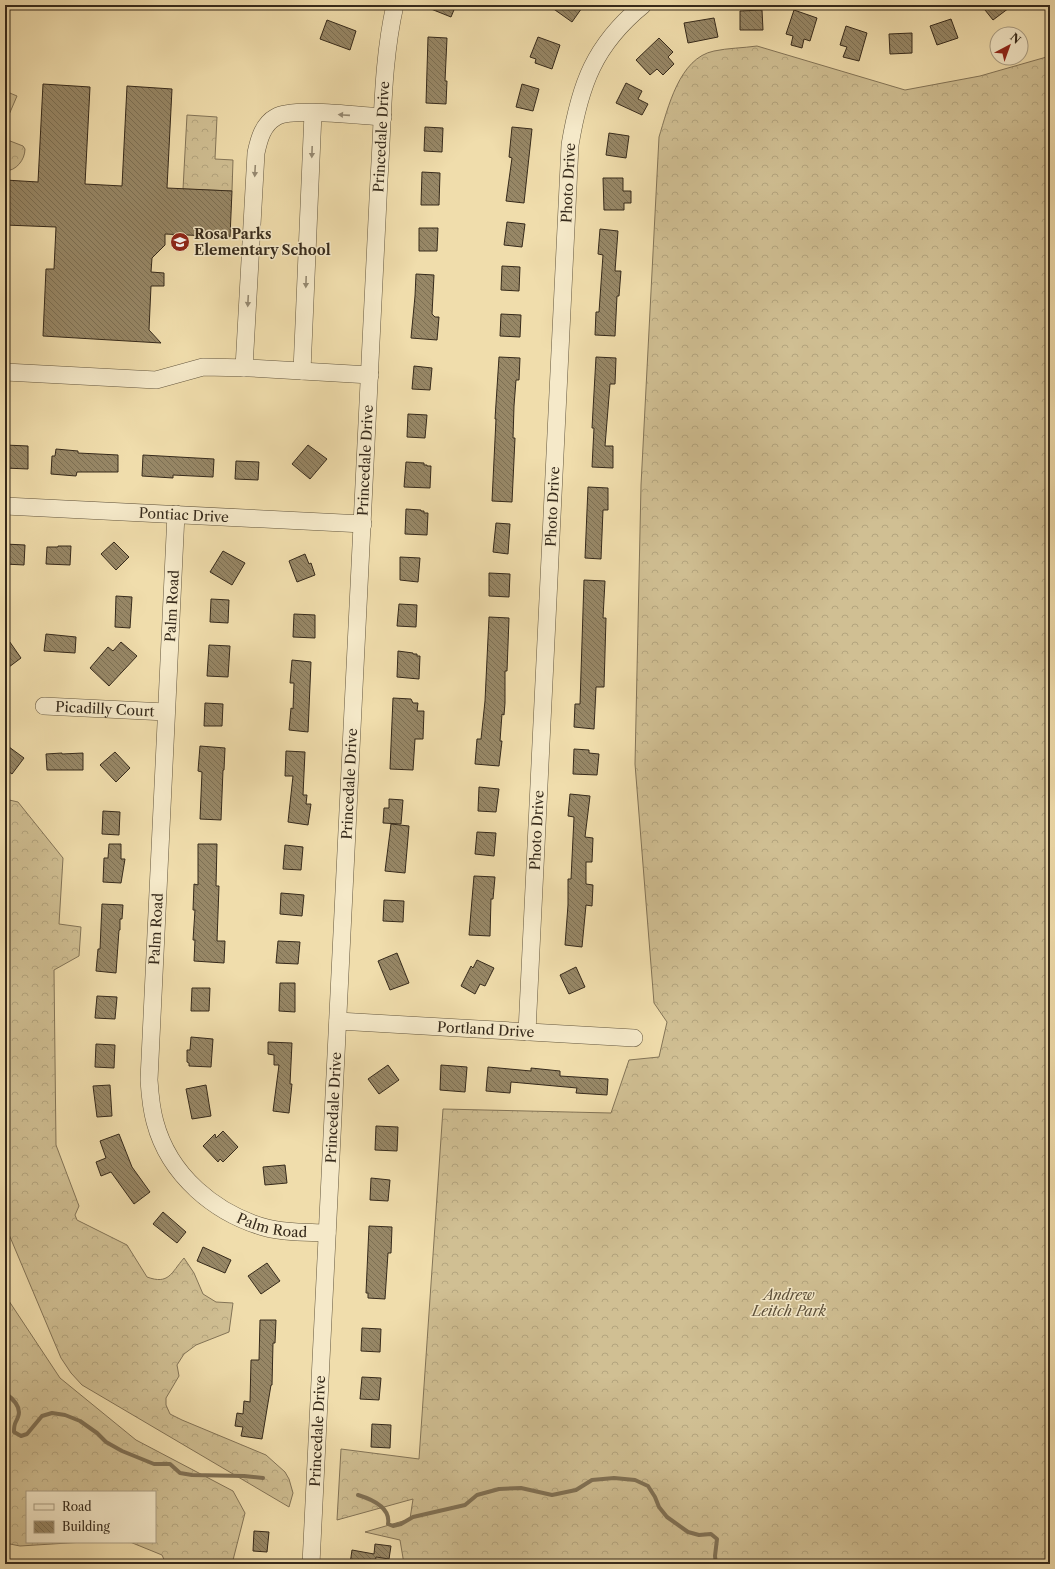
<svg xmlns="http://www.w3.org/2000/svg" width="1055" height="1569" font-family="'Libre Caslon Text',serif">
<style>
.green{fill:#d0bf93;stroke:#837457}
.forest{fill:url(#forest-crowns);stroke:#837457}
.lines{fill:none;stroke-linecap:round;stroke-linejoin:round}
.stream{stroke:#807155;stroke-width:4}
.building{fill:url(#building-back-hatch);stroke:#362a1b}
.minor-casing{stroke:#64573f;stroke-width:18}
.minor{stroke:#f5e9c9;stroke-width:17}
.oneway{fill:#968a72}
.labels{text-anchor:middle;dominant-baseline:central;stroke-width:3;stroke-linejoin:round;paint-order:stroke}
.street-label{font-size:14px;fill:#362a1b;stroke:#f5e9c9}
.poi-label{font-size:14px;font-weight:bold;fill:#362a1b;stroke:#f5e9c9;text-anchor:start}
.park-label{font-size:14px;font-style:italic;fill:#5c4f39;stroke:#f5e9c9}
</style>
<defs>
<pattern id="forest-crowns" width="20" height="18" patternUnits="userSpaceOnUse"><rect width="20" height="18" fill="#d0bf93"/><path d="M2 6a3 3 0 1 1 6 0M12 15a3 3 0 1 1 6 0" fill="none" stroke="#b3a47e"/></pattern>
<pattern id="building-back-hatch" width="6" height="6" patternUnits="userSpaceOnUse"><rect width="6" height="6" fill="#978766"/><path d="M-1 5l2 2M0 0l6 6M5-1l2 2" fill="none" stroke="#7c6f53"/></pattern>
</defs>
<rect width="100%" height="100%" fill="#f0ddac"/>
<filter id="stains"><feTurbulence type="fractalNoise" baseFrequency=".005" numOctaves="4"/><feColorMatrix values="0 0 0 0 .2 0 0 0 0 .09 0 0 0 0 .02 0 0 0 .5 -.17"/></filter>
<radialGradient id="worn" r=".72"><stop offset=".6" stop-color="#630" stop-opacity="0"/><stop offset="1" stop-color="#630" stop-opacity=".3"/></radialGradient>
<polygon class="green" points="5,91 17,96 5,124"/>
<g class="forest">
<path d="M757 46 905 90 980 76 1050 56V1564H404L400 1540 365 1532 410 1519 413 1499 337 1520 341 1449 419 1459 443 1109 611 1113 629 1060 659 1057 667 1022 654 1003 635 764 641 485 659 137C668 108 679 58 714 51 728 48 743 48 757 46Z"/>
<polygon points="187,115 217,117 215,159 233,160 232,191 183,189"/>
<path d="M5 139 23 146 25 149C25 160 16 171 5 171Z"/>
<path d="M5 799 18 802 63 858 59 924 81 927 79 956 54 970 56 1145 79 1206 75 1215 77 1220 127 1245 147 1277C169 1285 171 1273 184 1258L194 1273 203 1294 216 1302 233 1303 229 1332 196 1345 184 1354 177 1365 179 1376 166 1398V1405L170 1414 182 1420 266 1455 285 1472 289 1479 293 1493 289 1507 82 1385 71 1373 61 1358 5 1225Z"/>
<polygon points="5,1295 60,1378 136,1440 233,1491 245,1513 232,1564 166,1564 162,1555 130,1542 155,1542 155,1492 27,1492 27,1542 84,1542 20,1546 5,1543"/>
</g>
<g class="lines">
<g class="stream">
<path d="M5 1393C12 1398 22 1407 18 1417 15 1425 14 1422 14 1432L21 1436 27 1434 42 1416 52 1413 65 1415 80 1421 97 1433 106 1442 122 1451 154 1464H170L180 1473 192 1475 244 1476 263 1478"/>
<path d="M358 1495C371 1499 391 1507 388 1524L393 1526 401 1524 413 1517 465 1505 477 1495 499 1489 521 1488 552 1495 576 1490 592 1480 614 1478 635 1480 648 1486 655 1497 659 1507 667 1517 688 1532 699 1535 711 1534 717 1539 715 1556 716 1564"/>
</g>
</g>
<g class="building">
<polygon points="421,5 456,5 451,17"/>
<polygon points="548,5 584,5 572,22"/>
<polygon points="981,5 1013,5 993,20"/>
<polygon points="762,10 763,30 740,30 740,11"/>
<polygon points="794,10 817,18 810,41 804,39 802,48 791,45 793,36 786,34"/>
<polygon points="714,18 718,37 688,43 684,23"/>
<polygon points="951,19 958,38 937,45 930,26"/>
<polygon points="327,20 356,31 350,50 320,39"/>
<polygon points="846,26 867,33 859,61 843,57 847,47 840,45"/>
<polygon points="912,33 912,53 890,54 889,34"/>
<polygon points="428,37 447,38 445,81 447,81 446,104 426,103"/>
<polygon points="538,37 560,45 552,69 535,63 536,59 530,57"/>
<polygon points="659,38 673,52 668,57 674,64 663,75 657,69 650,75 636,60"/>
<polygon points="626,83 642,91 638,99 648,104 642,115 616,103"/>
<polygon points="43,84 90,87 85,184 122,186 127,86 172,89 167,188 232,191 230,237 165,234 165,245 152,258 151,272 164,273 164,286 151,286 149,330 161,343 43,336 46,269 54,269 56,227 5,225 5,180 38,182"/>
<polygon points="522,84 539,89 533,111 516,107"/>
<polygon points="425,127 443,128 442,152 424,151"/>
<polygon points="512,127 532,129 524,203 506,201 512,158 509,157"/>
<polygon points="609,133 629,136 626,158 606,155"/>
<polygon points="422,172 440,173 439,205 421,205"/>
<polygon points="603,178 623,178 623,191 631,191 631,203 624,203 624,210 604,210"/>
<polygon points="507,222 525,224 522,247 504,245"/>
<polygon points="419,228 438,228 437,251 419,251"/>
<polygon points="600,229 618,231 615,271 621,271 619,296 617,296 615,336 595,335 596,312 599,312 603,255 598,254"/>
<polygon points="502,266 520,267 519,291 501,290"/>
<polygon points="416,274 434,275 432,314 435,317 439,317 437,340 411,338 415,296"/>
<polygon points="501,314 521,315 520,337 500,336"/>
<polygon points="499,357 520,358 519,380 516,380 514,406 513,438 515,438 512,502 492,501 496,419 495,419"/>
<polygon points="596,357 616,358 615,384 610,384 605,446 613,446 613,468 592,467 594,428 592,428"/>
<polygon points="414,366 432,368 430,390 412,389"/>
<polygon points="408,414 427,415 425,438 407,437"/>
<polygon points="5,445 28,446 28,469 5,468"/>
<polygon points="308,445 327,459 310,479 292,464"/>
<polygon points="56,449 78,451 78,453 118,455 118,472 77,472 76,476 51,474 52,456 55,456"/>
<polygon points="143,455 214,459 213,477 173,475 173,478 142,476"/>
<polygon points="236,461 259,462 258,480 235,479"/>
<polygon points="406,462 424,463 424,465 427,465 427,466 431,466 430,488 404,487"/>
<polygon points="588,487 608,488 608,510 603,510 601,559 585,558"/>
<polygon points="406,509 421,510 421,511 424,511 424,513 428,513 427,535 405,534"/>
<polygon points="496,523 510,524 508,554 493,552"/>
<polygon points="114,542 129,557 116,570 101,554"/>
<polygon points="5,544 25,545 24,565 5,564"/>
<polygon points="58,546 71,546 70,565 46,564 47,547 58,547"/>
<polygon points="223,551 245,563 232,585 210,572"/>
<polygon points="305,554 309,564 311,563 315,575 297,582 289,561"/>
<polygon points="400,557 420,558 418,582 400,580"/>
<polygon points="489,573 510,574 509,597 489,596"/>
<polygon points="584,580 605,581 603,618 606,618 604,687 596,687 594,729 574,727 575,704 580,704"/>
<polygon points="116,596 132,597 130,628 115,627"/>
<polygon points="211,599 229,600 228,623 210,622"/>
<polygon points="399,604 417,605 416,627 397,626"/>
<polygon points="294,614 315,615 315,638 293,637"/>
<polygon points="489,617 509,618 507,671 505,671 505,703 504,715 502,714 500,741 502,741 499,766 475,764 477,739 481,739 485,701"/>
<polygon points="46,634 76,637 75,653 44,651"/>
<polygon points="5,635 21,658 5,670"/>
<polygon points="121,642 137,656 109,686 90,668 108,647 113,651"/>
<polygon points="209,645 230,646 228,677 207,676"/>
<polygon points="398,651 413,653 413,654 417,654 417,656 420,656 419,679 397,677"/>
<polygon points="292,660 311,662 308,732 289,730 291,708 293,709 294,683 290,683"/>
<polygon points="393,698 411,699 413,703 418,703 417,711 424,711 423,739 415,739 413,770 390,769"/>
<polygon points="205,703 223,704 222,726 204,726"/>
<polygon points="5,744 24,758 12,774 5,769"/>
<polygon points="200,746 225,748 224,770 223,770 221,820 200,819 202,772 198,771"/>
<polygon points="574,749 589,750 589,753 599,754 597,775 573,774"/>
<polygon points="286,751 305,752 303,795 307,795 306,804 311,804 308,825 288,822 293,776 285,776"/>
<polygon points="115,752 130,768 116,782 100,765"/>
<polygon points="62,753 62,754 83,753 83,770 47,770 46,754"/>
<polygon points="479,787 499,789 496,812 478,811"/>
<polygon points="570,794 590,796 585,837 593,838 592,862 586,862 586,884 593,885 592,906 586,905 582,947 565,945 568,905 568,879 571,879 574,817 568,816"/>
<polygon points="389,799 403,800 401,824 383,823 384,808 389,808"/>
<polygon points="103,811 120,812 119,835 102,834"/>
<polygon points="391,824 409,826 405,873 385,871"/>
<polygon points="477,832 496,833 494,856 475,854"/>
<polygon points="109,844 121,844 121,859 125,859 121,883 103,882 104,858 108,858"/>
<polygon points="198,844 217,844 216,886 219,886 217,941 225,941 224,963 194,961 195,940 193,940 195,910 193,910 194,884 198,885"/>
<polygon points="285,845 303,847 301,870 283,869"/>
<polygon points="474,876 495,877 493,899 491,899 490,936 469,935"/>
<polygon points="281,893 304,895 302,916 280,914"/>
<polygon points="384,900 404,901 403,922 383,921"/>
<polygon points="102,904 123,905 122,919 120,919 120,930 119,930 116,973 96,971 98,949 100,949"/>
<polygon points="278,941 300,942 298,964 276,963"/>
<polygon points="397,953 409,983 390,990 378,961"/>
<polygon points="477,960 494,968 485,986 480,984 475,994 461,986 471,966 473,968"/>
<polygon points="576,967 585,987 569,994 560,975"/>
<polygon points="280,983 295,983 295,1012 279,1011"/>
<polygon points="192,988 210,988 209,1011 191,1011"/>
<polygon points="97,996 117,997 115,1019 95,1018"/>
<polygon points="191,1037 213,1039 211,1067 189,1066 189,1063 187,1062 187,1050 190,1050"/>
<polygon points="268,1042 292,1043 290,1084 292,1084 289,1113 273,1111 279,1065 274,1065 274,1055 268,1054"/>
<polygon points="96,1044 115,1045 114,1068 95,1067"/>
<polygon points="388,1065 399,1080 379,1094 368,1079"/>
<polygon points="441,1065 467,1067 465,1092 440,1090"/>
<polygon points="488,1067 531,1071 531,1068 560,1071 560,1076 608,1079 607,1095 576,1093 577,1088 511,1082 510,1093 486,1091"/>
<polygon points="110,1085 112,1116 97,1117 93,1086"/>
<polygon points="206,1085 211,1116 192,1119 186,1089"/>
<polygon points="376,1126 398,1127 397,1151 375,1150"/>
<polygon points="223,1131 238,1147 223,1162 220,1159 218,1162 203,1146 215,1134 216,1138"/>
<polygon points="119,1134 132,1167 150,1192 134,1204 111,1172 101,1176 96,1162 106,1158 100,1141"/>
<polygon points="285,1165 287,1183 265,1185 263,1167"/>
<polygon points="371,1178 390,1180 388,1201 370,1200"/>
<polygon points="163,1212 186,1232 177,1243 153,1224"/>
<polygon points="369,1226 392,1227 391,1253 388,1253 385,1299 368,1298 368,1293 366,1293"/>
<polygon points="203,1247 231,1260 225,1273 197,1261"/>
<polygon points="267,1263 280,1281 261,1294 248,1276"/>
<polygon points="260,1320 276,1320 275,1343 273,1343 272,1385 271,1385 262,1439 241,1436 243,1427 235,1426 237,1413 243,1414 244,1401 250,1402 251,1360 259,1360"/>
<polygon points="362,1328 381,1329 380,1352 361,1351"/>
<polygon points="362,1377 381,1378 379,1400 360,1399"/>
<polygon points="372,1424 391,1425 390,1448 371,1447"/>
<polygon points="254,1531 269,1532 267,1552 253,1551"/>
<polygon points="375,1544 391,1546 389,1559 376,1557 375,1564 350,1564 352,1550 374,1554"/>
</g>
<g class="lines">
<g class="minor-casing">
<g id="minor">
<path d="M244 368 256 153C259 139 263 124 276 117 293 107 361 116 383 117"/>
<polyline points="302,371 313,113"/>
<polyline points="5,372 156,380 203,367 250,368 370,375"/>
<path id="s1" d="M5 506 363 524"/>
<path id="s2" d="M176 514 149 1080C150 1095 151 1108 155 1122 169 1175 215 1214 267 1228 286 1233 307 1232 327 1233"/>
<path id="s3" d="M44 706 166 712"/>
<path id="s4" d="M338 1021 634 1038"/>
<path id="s5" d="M527 1032 570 145C580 85 594 45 643 5"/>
<path id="s6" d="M311 1564 379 179C383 121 382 62 395 5"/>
</g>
</g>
<use href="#minor" class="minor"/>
</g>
<defs><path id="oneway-solid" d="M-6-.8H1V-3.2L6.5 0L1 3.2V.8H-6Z"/></defs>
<g class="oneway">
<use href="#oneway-solid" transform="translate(344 115) rotate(-176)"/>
<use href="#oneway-solid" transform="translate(312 152) rotate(92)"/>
<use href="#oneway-solid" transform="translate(255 171) rotate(93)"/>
<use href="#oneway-solid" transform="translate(306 282) rotate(92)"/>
<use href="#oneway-solid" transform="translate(248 301) rotate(93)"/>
</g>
<defs>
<g id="school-disc" transform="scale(1)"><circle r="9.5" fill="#8f2418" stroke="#f5e9c9"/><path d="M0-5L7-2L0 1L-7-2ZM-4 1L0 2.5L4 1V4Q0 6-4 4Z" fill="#fff"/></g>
</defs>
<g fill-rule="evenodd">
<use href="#school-disc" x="180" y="242"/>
</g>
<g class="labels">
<g class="street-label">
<text stroke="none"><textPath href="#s6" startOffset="1429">Princedale Drive</textPath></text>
<text stroke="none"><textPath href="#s5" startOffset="850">Photo Drive</textPath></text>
<text stroke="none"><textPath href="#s6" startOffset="1105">Princedale Drive</textPath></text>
<text stroke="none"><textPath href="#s5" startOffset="526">Photo Drive</textPath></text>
<text stroke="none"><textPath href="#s1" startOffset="179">Pontiac Drive</textPath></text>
<text transform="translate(172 606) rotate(-87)">Palm Road</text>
<text stroke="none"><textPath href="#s3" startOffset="61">Picadilly Court</textPath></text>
<text stroke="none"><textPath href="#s6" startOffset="781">Princedale Drive</textPath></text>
<text stroke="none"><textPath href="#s5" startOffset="202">Photo Drive</textPath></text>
<text transform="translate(156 929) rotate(-87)">Palm Road</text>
<text stroke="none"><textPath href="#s4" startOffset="148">Portland Drive</textPath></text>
<text stroke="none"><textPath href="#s6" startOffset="457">Princedale Drive</textPath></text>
<text stroke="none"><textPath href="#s2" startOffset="775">Palm Road</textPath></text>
<text stroke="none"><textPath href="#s6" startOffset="133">Princedale Drive</textPath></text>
</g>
<g class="poi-label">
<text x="194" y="234">Rosa Parks<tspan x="194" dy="16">Elementary School</tspan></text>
</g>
<g class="park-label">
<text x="789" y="1295">Andrew<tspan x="789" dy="16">Leitch Park</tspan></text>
</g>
</g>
<rect width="1055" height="1569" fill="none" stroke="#f0ddac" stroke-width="20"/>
<rect x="6" y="6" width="1043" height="1557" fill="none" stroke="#362a1b" stroke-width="2"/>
<rect x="10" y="10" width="1035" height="1549" fill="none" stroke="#362a1b"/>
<rect x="26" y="1491" width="130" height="52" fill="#f5e9c9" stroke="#a99d83"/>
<rect x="34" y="1504" width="20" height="6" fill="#f5e9c9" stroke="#a99d83"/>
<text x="62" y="1511" font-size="12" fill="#362a1b">Road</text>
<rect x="34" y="1521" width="20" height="12" fill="url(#building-back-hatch)" stroke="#a99d83"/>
<text x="62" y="1531" font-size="12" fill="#362a1b">Building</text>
<g transform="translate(1009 46) rotate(41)"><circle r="19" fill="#f5e9c9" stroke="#a99d83"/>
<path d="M0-3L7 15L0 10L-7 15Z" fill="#8f2418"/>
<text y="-6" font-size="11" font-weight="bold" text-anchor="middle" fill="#362a1b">N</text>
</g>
<rect width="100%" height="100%" filter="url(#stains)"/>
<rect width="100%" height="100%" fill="url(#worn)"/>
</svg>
